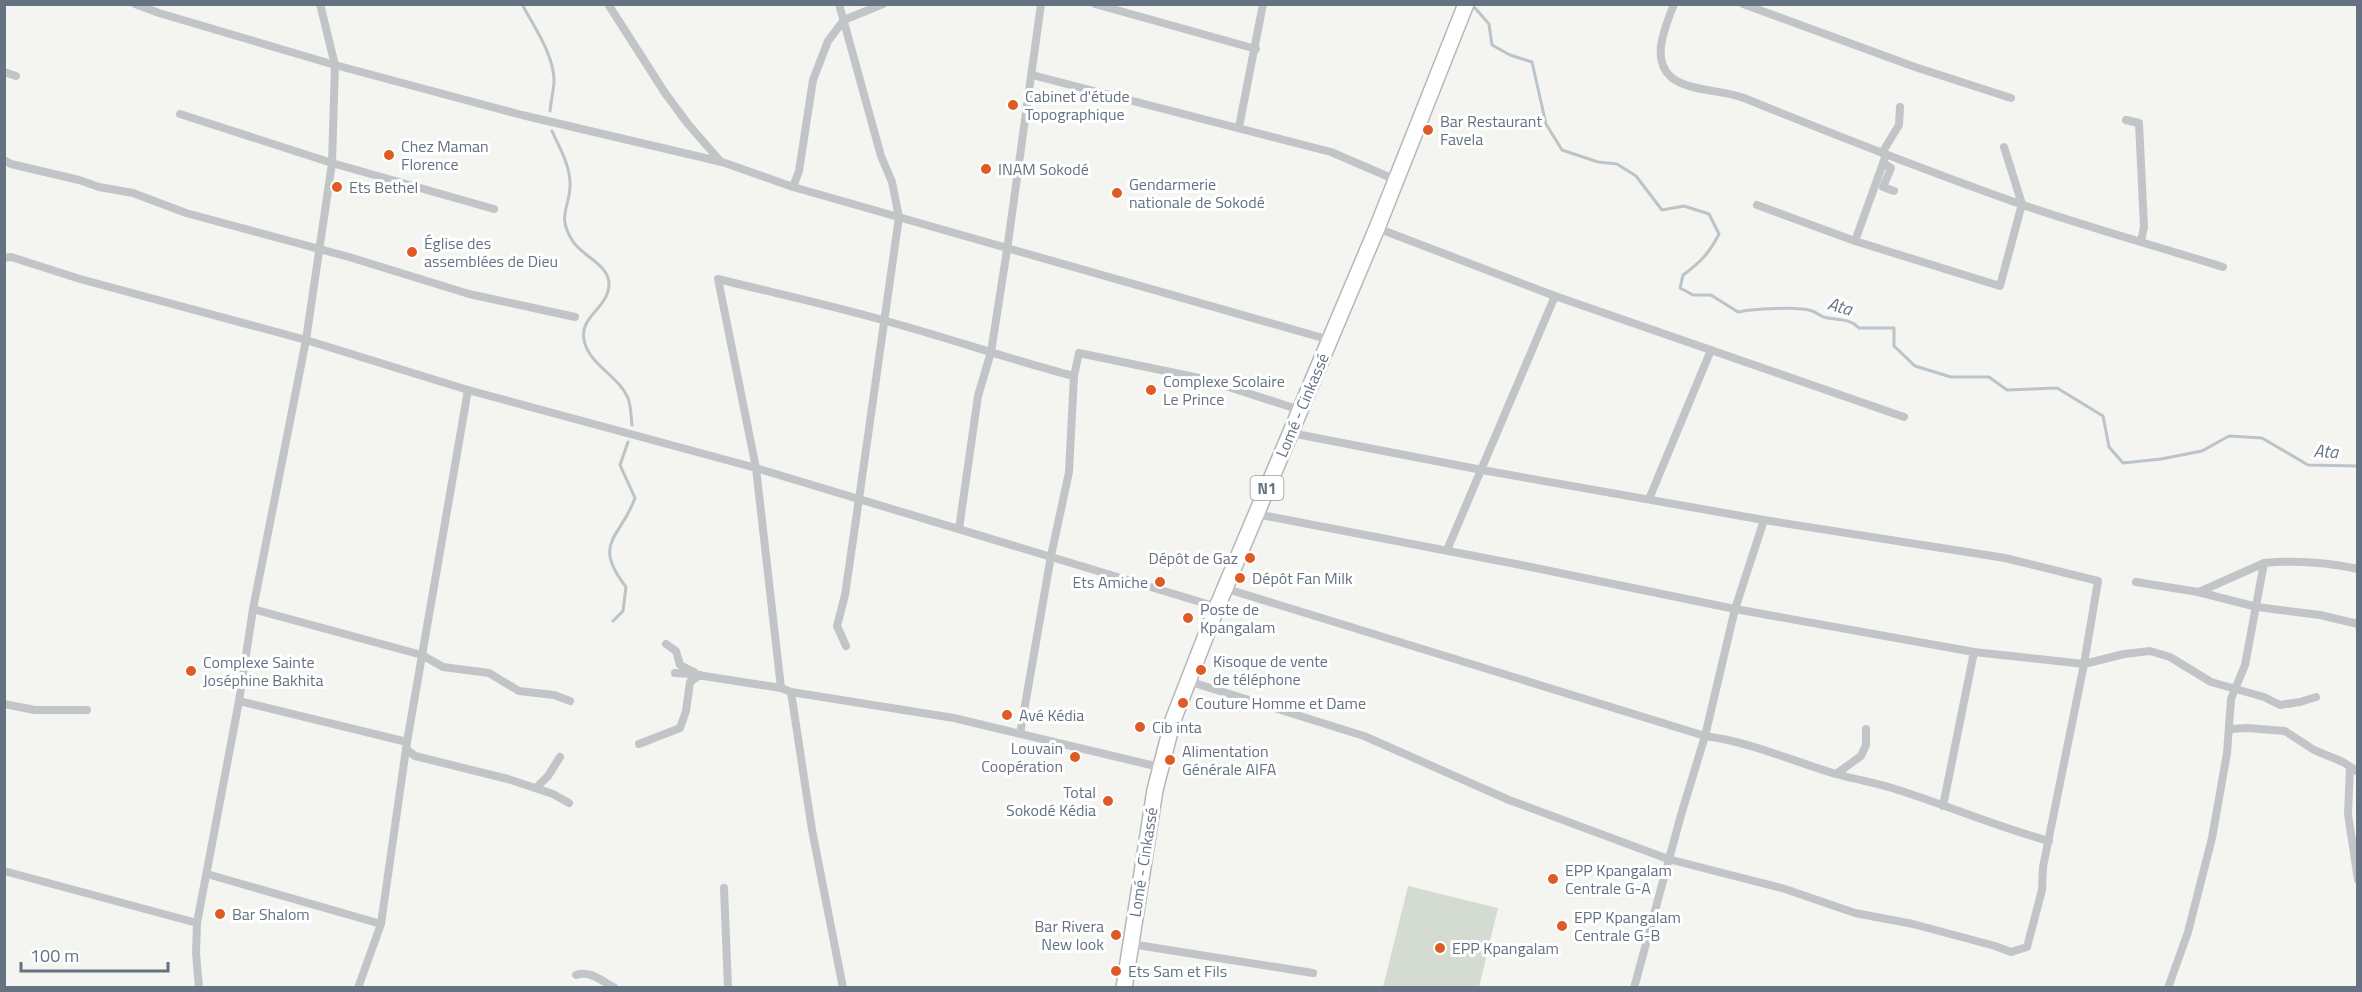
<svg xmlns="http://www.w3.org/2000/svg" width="2362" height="992" font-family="'Titillium Web',sans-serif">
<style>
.green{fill:#d4dbd1}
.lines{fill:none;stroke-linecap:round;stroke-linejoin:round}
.stream{stroke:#bac4c9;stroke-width:3}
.highway-casing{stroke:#b4b7ba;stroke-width:18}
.street{stroke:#c2c5c8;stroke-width:8}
.highway{stroke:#fff;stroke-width:15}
.poi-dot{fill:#df5b26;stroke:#fff;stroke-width:2}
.labels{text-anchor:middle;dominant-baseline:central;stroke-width:6;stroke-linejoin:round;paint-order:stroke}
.shield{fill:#fff;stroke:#929ca7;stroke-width:1.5}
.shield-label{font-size:15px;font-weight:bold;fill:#647281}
.poi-label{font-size:16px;fill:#647281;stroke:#fff;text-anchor:start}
.street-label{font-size:16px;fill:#647281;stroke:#fff}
.water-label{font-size:18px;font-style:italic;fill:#647a85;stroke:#fff}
</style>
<rect width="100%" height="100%" fill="#f4f4f0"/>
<polygon class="green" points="1408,886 1498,908 1479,987 1383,987"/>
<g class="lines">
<g class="stream">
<path d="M522 4C534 27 555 56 554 83 553 92 551 102 550 111"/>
<path d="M1475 8 1489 24 1492 45 1510 55 1532 62 1546 124 1562 150 1598 162 1617 164 1636 176 1662 210 1684 206 1709 214 1719 234C1710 252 1700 263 1683 275L1680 288 1693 295H1711L1738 312C1752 309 1799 306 1812 311 1816 312 1820 316 1824 317 1838 321 1848 317 1859 328H1894V346L1915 366 1951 377H1989L2007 390 2057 388 2103 416 2109 447 2123 463 2161 459 2202 451 2229 436 2262 438 2308 465 2358 466"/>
<path d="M552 131C559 147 570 165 570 183 571 207 556 214 572 240 581 256 609 264 609 284 609 308 579 316 584 340 589 365 618 375 628 398 631 405 631 417 632 425"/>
<path d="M613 621 623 611 626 587C591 542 621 538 635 498L620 465 628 442"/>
</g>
<g class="highway-casing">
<polyline id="highway" points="1124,988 1155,790 1173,720 1217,607 1377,228 1466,4"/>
</g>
<g class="street">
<polyline points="135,4 159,13 335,65 522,115 722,162 793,187 1330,340"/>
<polyline points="608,4 665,93 688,124 721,162"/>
<polyline points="839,4 881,156 892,182 899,217 859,499 845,595 837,626 846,646"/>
<polyline points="1095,4 1256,49"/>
<path d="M1674 4C1666 26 1650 58 1671 77 1687 91 1723 90 1744 98 1835 135 1927 171 2020 204 2087 227 2156 246 2223 267"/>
<polyline points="1743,4 1915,67 2011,98"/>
<polyline points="4,72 16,76"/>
<polyline points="1032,75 1331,152 1396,180"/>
<polyline points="180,114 332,163 494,209"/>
<polyline points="2126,120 2139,123 2144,227 2141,241"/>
<polyline points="1239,127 1263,4"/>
<polyline points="1882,153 1899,125 1900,107"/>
<polyline points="4,160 11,164 79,180 99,187 133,193 186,213 349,257 469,294 575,317"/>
<polyline points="1883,163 1891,168 1883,187 1894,191"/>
<polyline points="793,187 799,171 813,80 828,41 844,20 883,4"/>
<polyline points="1757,205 1855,241 2000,286 2022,204 2004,147"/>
<polyline points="1377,228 1555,296 1904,417"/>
<polyline points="1855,241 1886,155"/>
<polyline points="4,258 11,257 80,279 306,340 468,390 756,468 1217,607"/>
<polyline points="1649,499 1711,350"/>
<polyline points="1256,514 1521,565 1735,609 1974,652 2084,664 2124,654 2150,651 2170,657 2211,682 2264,697 2280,705 2300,702 2316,697"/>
<polyline points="959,529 978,396 991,352 1007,250 1041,4"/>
<polyline points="1447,550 1555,296"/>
<polyline points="2136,582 2198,592 2257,607 2320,615 2358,624"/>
<path d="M1224 588 1705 736C1751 742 1792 761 1836 774 1857 780 1878 783 1898 790 1949 806 1998 827 2049 841"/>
<polyline points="2199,592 2264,563"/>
<polyline points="253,609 422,655 443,667 489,673 519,691 554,695 570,701"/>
<polyline points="666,644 676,651 680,665 694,672"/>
<polyline points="675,673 691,674 781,688 791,692 954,718 1159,767"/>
<polyline points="1188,681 1364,736 1509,800 1668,859 1785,889 1855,913 1913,924 1995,946 2011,952 2027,947 2042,890 2043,867 2084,664 2098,581 2005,558 1764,520 1482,470 1291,433"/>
<path d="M781 688 756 468 718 279C774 293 831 305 886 321 949 338 1011 360 1074 376"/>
<polyline points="791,692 812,830 843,988"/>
<polyline points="239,701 407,742"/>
<polyline points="4,704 35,710 87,710"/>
<polyline points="2230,729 2247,728 2285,731 2314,750 2343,762 2358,772"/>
<polyline points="1020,734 1051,556 1069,472 1074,376 1079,353 1204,379 1300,410"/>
<polyline points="639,744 680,728 686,711 690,682 700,675"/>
<polyline points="406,749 415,756 508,779 553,794 569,803"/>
<polyline points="2350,767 2348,814 2358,880"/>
<polyline points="1836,774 1861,756 1866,745 1866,729"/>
<polyline points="536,788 548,776 560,757"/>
<polyline points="1943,806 1974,652"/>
<polyline points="4,871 197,923"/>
<polyline points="207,874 381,924"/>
<polyline points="724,888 728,988"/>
<polyline points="1131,944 1313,973"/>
<path d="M576 975C591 970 603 982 615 988"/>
<polyline points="199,988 196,953 197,923 239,701 253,609 306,340 332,163 335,65 320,4"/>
<polyline points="358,988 381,924 407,742 468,390"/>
<polyline points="1634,988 1681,815 1705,736 1735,609 1764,520"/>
<path d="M2168 988 2188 932 2212 838 2227 753 2231 699 2245 665 2264 563C2297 560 2325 562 2358 569"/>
</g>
<use href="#highway" class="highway"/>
</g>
<g class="poi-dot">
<circle cx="1013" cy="105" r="6"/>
<circle cx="1428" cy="130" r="6"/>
<circle cx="389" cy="155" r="6"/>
<circle cx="986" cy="169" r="6"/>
<circle cx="337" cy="187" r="6"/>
<circle cx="1117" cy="193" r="6"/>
<circle cx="412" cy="252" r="6"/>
<circle cx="1151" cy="390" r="6"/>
<circle cx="1250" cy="558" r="6"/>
<circle cx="1240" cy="578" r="6"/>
<circle cx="1160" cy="582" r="6"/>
<circle cx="1188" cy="618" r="6"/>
<circle cx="1201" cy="670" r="6"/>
<circle cx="191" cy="671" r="6"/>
<circle cx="1183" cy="703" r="6"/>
<circle cx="1007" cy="715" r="6"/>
<circle cx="1140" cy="727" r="6"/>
<circle cx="1075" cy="757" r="6"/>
<circle cx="1170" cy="760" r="6"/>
<circle cx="1108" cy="801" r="6"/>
<circle cx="1553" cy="879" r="6"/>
<circle cx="220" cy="914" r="6"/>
<circle cx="1562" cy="926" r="6"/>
<circle cx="1116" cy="935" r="6"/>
<circle cx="1440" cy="948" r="6"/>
<circle cx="1116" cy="971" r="6"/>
</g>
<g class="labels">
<rect class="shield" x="1250.5" y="476" width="33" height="24" rx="4.5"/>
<g class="shield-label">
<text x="1267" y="488">N1</text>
</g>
<g class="poi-label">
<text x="1025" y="96">Cabinet d'étude<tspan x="1025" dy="18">Topographique</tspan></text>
<text x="1440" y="121">Bar Restaurant<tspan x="1440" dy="18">Favela</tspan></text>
<text x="401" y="146">Chez Maman<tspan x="401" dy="18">Florence</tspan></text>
<text x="998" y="169">INAM Sokodé</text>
<text x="1129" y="184">Gendarmerie<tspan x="1129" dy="18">nationale de Sokodé</tspan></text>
<text x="349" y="187">Ets Bethel</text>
<text x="424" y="243">Église des<tspan x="424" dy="18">assemblées de Dieu</tspan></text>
<text x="1163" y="381">Complexe Scolaire<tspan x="1163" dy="18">Le Prince</tspan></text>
<text x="1238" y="558" text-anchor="end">Dépôt de Gaz</text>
<text x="1252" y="578">Dépôt Fan Milk</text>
<text x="1148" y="582" text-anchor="end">Ets Amiche</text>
<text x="1200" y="609">Poste de<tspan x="1200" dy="18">Kpangalam</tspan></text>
<text x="1213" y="661">Kisoque de vente<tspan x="1213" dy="18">de téléphone</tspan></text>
<text x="203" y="662">Complexe Sainte<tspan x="203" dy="18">Joséphine Bakhita</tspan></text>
<text x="1195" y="703">Couture Homme et Dame</text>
<text x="1019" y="715">Avé Kédia</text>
<text x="1152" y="727">Cib inta</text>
<text x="1063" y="748" text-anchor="end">Louvain<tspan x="1063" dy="18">Coopération</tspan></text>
<text x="1182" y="751">Alimentation<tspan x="1182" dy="18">Générale AIFA</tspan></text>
<text x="1096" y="792" text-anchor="end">Total<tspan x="1096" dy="18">Sokodé Kédia</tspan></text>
<text x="1565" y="870">EPP Kpangalam<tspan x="1565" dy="18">Centrale G-A</tspan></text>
<text x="232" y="914">Bar Shalom</text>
<text x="1574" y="917">EPP Kpangalam<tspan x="1574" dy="18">Centrale G-B</tspan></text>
<text x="1104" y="926" text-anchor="end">Bar Rivera<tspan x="1104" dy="18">New look</tspan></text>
<text x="1452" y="948">EPP Kpangalam</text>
<text x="1128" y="971">Ets Sam et Fils</text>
</g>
<g class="street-label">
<text transform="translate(1302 405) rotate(-67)">Lomé - Cinkassé</text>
<text transform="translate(1143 862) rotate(-81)">Lomé - Cinkassé</text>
</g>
<g class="water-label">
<text transform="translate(1840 306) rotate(16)">Ata</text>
<text transform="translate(2326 451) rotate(4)">Ata</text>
</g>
</g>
<rect width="2362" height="992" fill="none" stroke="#647281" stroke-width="12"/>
<path d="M21 962v9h147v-9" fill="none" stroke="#647281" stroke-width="3"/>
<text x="30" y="962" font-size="18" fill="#647281" stroke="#ffffff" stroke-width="4.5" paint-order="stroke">100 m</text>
</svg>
